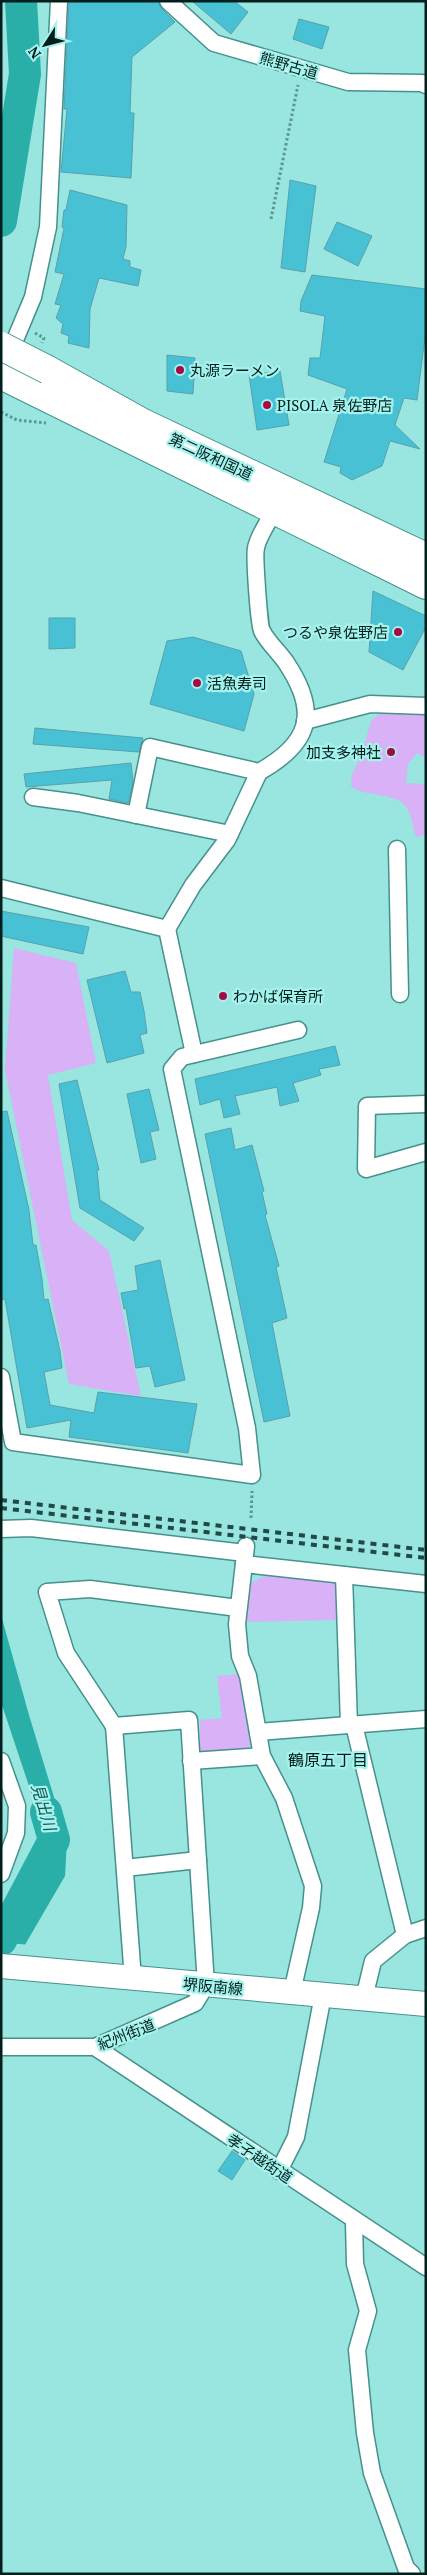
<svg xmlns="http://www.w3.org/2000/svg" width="427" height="2575" font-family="'PT Serif','Noto Sans JP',serif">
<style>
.green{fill:#d8b1f6}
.water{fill:#2aafa8}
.pier{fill:#99e5df}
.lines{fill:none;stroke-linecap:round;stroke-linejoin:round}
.river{stroke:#2aafa8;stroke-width:32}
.building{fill:#48c1d4;stroke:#58a1ae}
.street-casing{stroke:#45918c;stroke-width:19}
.secondary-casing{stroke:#45918c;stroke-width:26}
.highway-casing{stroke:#45918c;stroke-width:30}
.path{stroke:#5b9591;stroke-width:3;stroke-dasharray:2.5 2.5;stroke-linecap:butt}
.street{stroke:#fff;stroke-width:16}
.secondary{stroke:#fff;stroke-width:24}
.highway{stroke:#fff;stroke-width:28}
.rail{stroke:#214a47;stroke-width:4;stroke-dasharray:6 6;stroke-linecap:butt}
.highway-bridge-casing{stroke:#45918c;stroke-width:30;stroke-linecap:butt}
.highway-bridge{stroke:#fff;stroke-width:28}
.poi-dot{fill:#a40b42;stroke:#a6f2ec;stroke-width:2}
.labels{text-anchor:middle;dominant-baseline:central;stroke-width:4.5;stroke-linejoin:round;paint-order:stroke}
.street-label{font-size:15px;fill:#001f1d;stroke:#a6f2ec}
.poi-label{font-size:15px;fill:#001f1d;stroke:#a6f2ec;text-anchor:start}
.neighbourhood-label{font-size:16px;fill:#001f1d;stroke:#a6f2ec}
.water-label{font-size:16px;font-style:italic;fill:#0e5653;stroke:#a6f2ec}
</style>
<rect width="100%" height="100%" fill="#99e5df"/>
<g class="green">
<path d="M426 711V758L417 753 408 764 406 783 426 784V835L416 837C413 828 412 818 408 810 400 791 364 798 351 786L352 775 363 750 371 721 379 714Z"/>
<polygon points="14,948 76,963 96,1063 48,1075 72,1220 109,1251 141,1396 69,1384 5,1070"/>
<polygon points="269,1573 337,1580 339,1620 247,1622 246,1586"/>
<polygon points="240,1674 250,1745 245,1750 208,1756 200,1751 200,1720 222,1718 217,1676"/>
</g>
<polygon class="water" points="1,1615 29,1715 67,1840 65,1876 1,1986 1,1923 24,1912 46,1874 47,1840 1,1702"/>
<polygon class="pier" points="1,1942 29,1945 4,1986 1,1986"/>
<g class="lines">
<g class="river">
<polyline points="1,221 25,74 21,1"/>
<polyline points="1,1940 54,1840 46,1812"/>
</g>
</g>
<g class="building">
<polygon points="69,1 158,1 161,8 175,22 132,57 130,113 134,113 131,178 61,172 67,109 64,109"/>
<polygon points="192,1 234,1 248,12 231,34"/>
<polygon points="299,19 329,27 322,49 293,39"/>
<polygon points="290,180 316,186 305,272 281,268"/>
<polygon points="70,190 127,205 126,247 123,259 130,261 130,267 141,270 138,286 99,278 90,309 89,348 68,343 69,336 61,333 63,324 56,318 61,305 55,304 64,274 55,272 64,228 62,227 64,210 66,210"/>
<polygon points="337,222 372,236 358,266 324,249"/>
<polygon points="312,275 426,289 426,329 417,400 404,398 395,425 420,449 390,441 382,466 352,480 340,473 341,467 324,462 347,389 308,375 310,358 320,358 325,316 300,311 301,301"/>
<polygon points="167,355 195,358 193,394 167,391"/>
<polygon points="280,371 289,425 257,430 249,375"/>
<polygon points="373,591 426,616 426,627 403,670 369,652"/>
<polygon points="49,618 75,618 75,648 49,649"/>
<polygon points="193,637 241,651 254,694 244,731 150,704 167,641"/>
<polygon points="35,728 143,738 139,752 33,744"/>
<polygon points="131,763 133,782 128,803 109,799 112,780 26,787 24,774"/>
<polygon points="1,911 89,927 83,954 1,936"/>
<polygon points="125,971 131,992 140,992 144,1011 147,1033 140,1035 144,1053 107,1063 87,980"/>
<polygon points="335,1046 340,1065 319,1069 321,1075 293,1083 299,1101 280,1106 277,1087 235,1096 240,1114 224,1118 220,1099 200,1105 195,1079"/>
<polygon points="77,1080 99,1170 97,1170 100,1200 144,1228 134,1241 80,1208 59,1084"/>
<polygon points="149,1089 159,1130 150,1132 156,1159 141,1163 127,1094"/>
<polygon points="7,1111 29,1210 33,1245 36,1245 42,1279 44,1300 48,1299 60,1351 62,1368 44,1372 50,1405 94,1413 98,1392 197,1404 188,1453 69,1437 71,1420 27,1428 5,1299 1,1300 1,1112"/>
<polygon points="231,1128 235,1150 252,1145 264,1191 262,1192 267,1214 265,1215 279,1266 276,1267 287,1318 272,1323 290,1416 264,1422 205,1134"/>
<polygon points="160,1260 185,1380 155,1387 150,1366 136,1368 126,1308 124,1309 121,1293 138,1290 135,1266"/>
<polygon points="232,2151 245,2160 232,2180 218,2171"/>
</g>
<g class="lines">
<g class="street-casing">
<g id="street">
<polyline points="168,1 214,43 348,82 422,83 426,85"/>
<polyline points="7,359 33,297 48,227 59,1"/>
<polyline points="305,721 370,704 426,706"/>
<polyline points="33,797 78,803 230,834"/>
<path d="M136 815 150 747 259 772C309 744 320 714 287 664 280 653 268 643 262 631 259 626 254 555 256 548 258 536 269 522 274 510"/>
<polyline points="397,849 400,994"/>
<polyline points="1,888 167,929 194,1054"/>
<polyline points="167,929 193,885 227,840 259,772"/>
<polyline points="426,1104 367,1106 366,1169 426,1152"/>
<polyline points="1,1377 13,1442 252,1475 247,1428 172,1069 182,1057 298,1030"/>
<polyline points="1,1529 31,1528 245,1553"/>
<polyline points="246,1546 237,1624 240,1656 248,1676 262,1756 284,1798 313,1886 311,1908 292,1992"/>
<polyline points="244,1564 426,1584"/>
<polyline points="344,1575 349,1725"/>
<polyline points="354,1725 405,1935"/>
<polyline points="114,1726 133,1979"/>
<polyline points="258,1732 426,1719"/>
<polyline points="1,1761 17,1806 16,1833 1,1874"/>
<polyline points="191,1761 262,1756"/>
<polyline points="125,1868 198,1860"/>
<polyline points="364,1998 373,1961 405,1935 426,1928"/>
<polyline points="1,2047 95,2047 195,2003 206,1985 189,1720 114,1726 66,1653 47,1592 90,1589 238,1608"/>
<polyline points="95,2047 426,2267"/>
<polyline points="279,2171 296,2137 323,1995"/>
<polyline points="354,2222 355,2264 368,2311 357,2350 365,2433 372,2473 406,2568 412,2574"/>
</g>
</g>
<g class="secondary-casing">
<polyline id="secondary" points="1,1966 426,2004"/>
</g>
<g class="highway-casing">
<g id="highway">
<polyline points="48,370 143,423 426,557"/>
<polyline points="1,375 426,585"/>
</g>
</g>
<g class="path">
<polyline points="271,219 298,85"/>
<polyline points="35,333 44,338 42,343"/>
<polyline points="1,412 17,420 46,423"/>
<polyline points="251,1518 252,1491"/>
</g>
<use href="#street" class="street"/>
<use href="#secondary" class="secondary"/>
<use href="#highway" class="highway"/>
<g class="rail">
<polyline points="1,1500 426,1550"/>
<polyline points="1,1508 426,1558"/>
</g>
<g class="highway-bridge-casing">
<polyline id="highway-bridge" points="1,346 48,370"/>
</g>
<use href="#highway-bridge" class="highway-bridge"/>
</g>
<g class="poi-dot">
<circle cx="180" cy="370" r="5"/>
<circle cx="267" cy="405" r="5"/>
<circle cx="398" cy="632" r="5"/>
<circle cx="197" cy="683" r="5"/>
<circle cx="391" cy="752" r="5"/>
<circle cx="223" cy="996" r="5"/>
</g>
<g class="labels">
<g class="street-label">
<text transform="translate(289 65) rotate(16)">熊野古道</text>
<text transform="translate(211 456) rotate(25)">第二阪和国道</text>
<text transform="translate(213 1986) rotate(5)">堺阪南線</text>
<text transform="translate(126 2034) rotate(-21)">紀州街道</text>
<text transform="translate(260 2158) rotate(34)">孝子越街道</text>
</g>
<g class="poi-label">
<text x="190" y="370">丸源ラーメン</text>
<text x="277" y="405">PISOLA 泉佐野店</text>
<text x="388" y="632" text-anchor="end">つるや泉佐野店</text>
<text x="207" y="683">活魚寿司</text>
<text x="381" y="752" text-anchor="end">加支多神社</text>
<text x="233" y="996">わかば保育所</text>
</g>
<g class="neighbourhood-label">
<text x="328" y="1760">鶴原五丁目</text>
</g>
<g class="water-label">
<text transform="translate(44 1807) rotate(73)">見出川</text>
</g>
</g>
<rect width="427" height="2575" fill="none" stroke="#001f1d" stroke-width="5"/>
<g transform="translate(45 45) rotate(234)" stroke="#a6f2ec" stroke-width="4" paint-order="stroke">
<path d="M0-4L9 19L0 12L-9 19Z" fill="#001f1d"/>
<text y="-8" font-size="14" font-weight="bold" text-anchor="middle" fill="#001f1d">N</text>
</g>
</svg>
